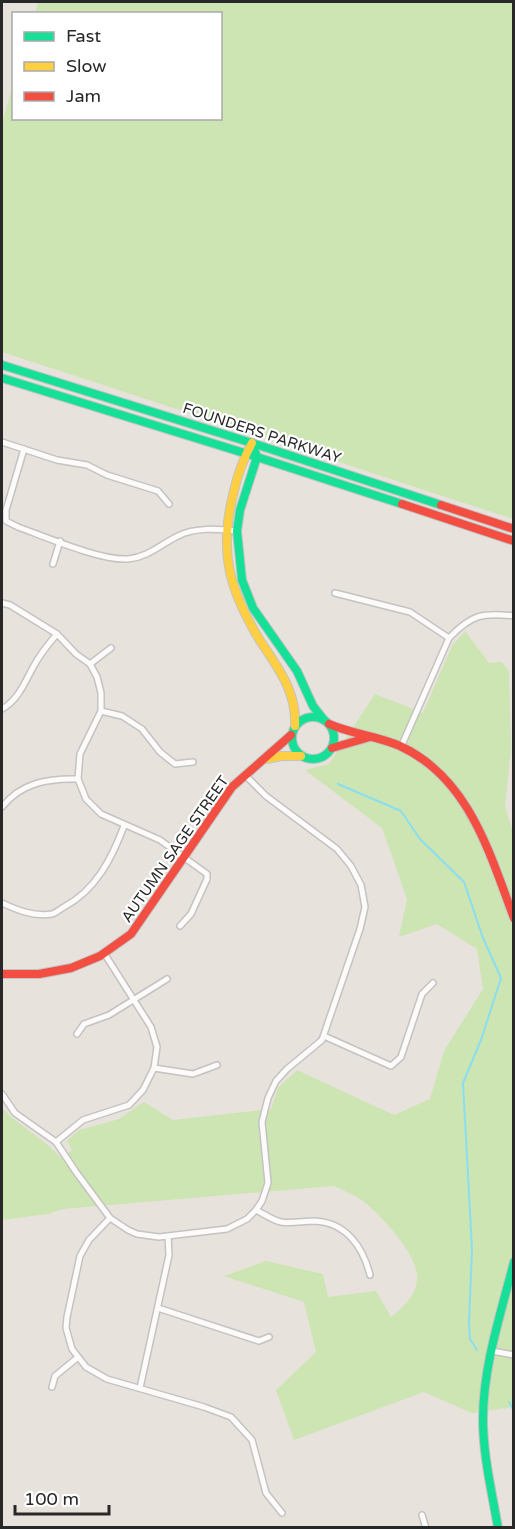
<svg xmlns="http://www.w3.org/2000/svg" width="515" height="1529" font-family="'Varela Round',sans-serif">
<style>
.green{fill:#cce5b2}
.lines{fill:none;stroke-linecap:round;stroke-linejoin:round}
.stream{stroke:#8adef0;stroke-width:2}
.street-casing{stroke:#c4c2c3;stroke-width:8}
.fast-casing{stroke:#c4c2c3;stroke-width:10}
.slow-casing{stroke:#c4c2c3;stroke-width:10}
.jam-casing{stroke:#c4c2c3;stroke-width:10}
.street{stroke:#fcfbfa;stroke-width:5}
.fast{stroke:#16e098;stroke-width:8}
.slow{stroke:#ffcf43;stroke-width:8}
.jam{stroke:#f24e42;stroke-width:8}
.labels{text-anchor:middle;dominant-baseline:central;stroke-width:4.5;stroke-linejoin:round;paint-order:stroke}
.street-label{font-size:15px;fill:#282828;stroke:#fff}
</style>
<rect width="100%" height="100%" fill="#e8e2dc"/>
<g class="green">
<polygon points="38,2 513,2 513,519 2,352 2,124 13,84 14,118 220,118 220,14 35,13"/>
<path d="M465 631 489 663 502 662 509 671 511 749 505 806 514 835 513 1407 472 1413 424 1392 294 1440 276 1390 316 1352 304 1302 224 1276 266 1261 323 1274 328 1297 376 1291 391 1317C404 1307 418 1294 417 1276 417 1254 380 1214 363 1201 355 1195 344 1191 334 1186L63 1209 48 1214 2 1220V1108C20 1127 44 1138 61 1158L72 1150 67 1141 79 1130 119 1119 144 1102 173 1120 271 1109 278 1088 297 1070 394 1115 430 1099 444 1051 483 989 477 949 437 924 399 937 407 899 382 828 305 770 329 764 375 694 423 713 452 646Z"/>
</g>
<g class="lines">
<g class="stream">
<polyline points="338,784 401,811 420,839 464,882 483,938 501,978 481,1040 463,1083 472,1249 469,1322 470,1339 477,1350"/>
<polyline points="509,1402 514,1411"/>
</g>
<g class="street-casing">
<g id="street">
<polyline points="2,442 57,460 87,465 107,475 158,491 169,504"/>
<path d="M24 449 6 510V521L18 527C46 537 101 561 128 559 149 557 161 544 178 536 195 527 219 529 237 531"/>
<polyline points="53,564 60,541"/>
<polyline points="335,593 410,612 449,638"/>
<polyline points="2,603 10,605 57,634 76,654 90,664 97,677 101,693 101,711 80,754 78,779 86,799 101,814 160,840 207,874 207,879 191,914 180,926"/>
<polyline points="90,664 111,648"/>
<path d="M2 709C22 698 27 674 40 656 45 648 51 641 57 634"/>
<polyline points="101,711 122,716 142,729 160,752 175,764 193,762"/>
<path d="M401 747 449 638C471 615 482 612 514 616"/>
<path d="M2 807C21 783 48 778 78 779"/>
<path d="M2 903C17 910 34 917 52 914 56 913 60 909 64 907 96 890 112 858 124 826"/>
<polyline points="77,1034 84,1024 109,1015 167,979"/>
<polyline points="324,1036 391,1066 401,1057 422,994 433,983"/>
<polyline points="154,1068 193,1074 217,1065"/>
<polyline points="2,1094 15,1113 56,1142 76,1172 110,1218 128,1230 137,1234 159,1237 227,1229 247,1219 256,1210 262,1201 268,1183 262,1122 268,1098 276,1081 287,1069 322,1040 360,929 365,907 361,885 351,866 337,849 266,796 245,775"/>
<polyline points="56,1142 83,1120 129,1105 143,1090 154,1068 157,1047 151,1027 104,953"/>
<path d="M256 1210C264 1214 272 1220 281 1222 292 1224 303 1221 314 1221 346 1222 363 1247 370 1275"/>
<polyline points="110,1218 89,1240 80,1256 67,1317 66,1328 72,1349 86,1367 107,1379 204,1407 231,1417 252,1440 266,1493 282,1513"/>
<polyline points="158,1308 259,1341 269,1337"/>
<polyline points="492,1351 514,1355"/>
<polyline points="52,1387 55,1376 77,1358"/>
<polyline points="140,1388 169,1255 168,1236"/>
<polyline points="422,1515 426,1528"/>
</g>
</g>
<g class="fast-casing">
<g id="fast">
<polyline points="2,365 252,443 441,505"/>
<polyline points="2,378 257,457 402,504"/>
<polyline points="252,443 257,457 240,510 237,531 242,580 253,608 297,671 313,706 324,720"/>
<circle cx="313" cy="738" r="21"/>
<path d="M498 1528C492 1492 483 1456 483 1419 483 1366 501 1313 514 1262"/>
</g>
</g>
<g class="slow-casing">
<g id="slow">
<path d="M252 443C243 459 237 477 233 495 219 552 229 589 259 639 277 667 297 691 295 726"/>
<polyline points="267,759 281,756 301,756"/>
</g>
</g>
<g class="jam-casing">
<g id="jam">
<polyline points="402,504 514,541"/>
<polyline points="441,505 514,529"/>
<path d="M329 724C352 734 377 736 400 746 469 778 489 852 514 918"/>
<polyline points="332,748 370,737"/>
<polyline points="2,974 39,974 71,968 100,956 131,934 232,787 291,735"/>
</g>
</g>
<use href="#street" class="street"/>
<use href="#fast" class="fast"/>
<use href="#slow" class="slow"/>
<use href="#jam" class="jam"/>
</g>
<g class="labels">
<g class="street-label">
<text transform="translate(262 433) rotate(18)">FOUNDERS PARKWAY</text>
<text transform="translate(175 849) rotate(-55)">AUTUMN SAGE STREET</text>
</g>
</g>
<rect width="515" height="1529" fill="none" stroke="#282828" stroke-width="6"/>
<rect x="12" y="12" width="210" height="108" fill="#ffffff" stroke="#a9a9a9" stroke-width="1.5"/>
<rect x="24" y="32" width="30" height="9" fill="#16e098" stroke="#a9a9a9" stroke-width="1.5"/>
<text x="66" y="42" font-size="18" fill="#282828">Fast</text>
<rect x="24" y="62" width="30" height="9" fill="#ffcf43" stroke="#a9a9a9" stroke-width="1.5"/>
<text x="66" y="72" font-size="18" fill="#282828">Slow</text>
<rect x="24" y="92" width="30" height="9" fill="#f24e42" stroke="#a9a9a9" stroke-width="1.5"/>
<text x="66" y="102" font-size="18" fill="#282828">Jam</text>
<path d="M15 1505v9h94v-9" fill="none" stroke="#282828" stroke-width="3"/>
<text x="24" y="1505" font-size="18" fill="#282828" stroke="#ffffff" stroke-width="4.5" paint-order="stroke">100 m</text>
</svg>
